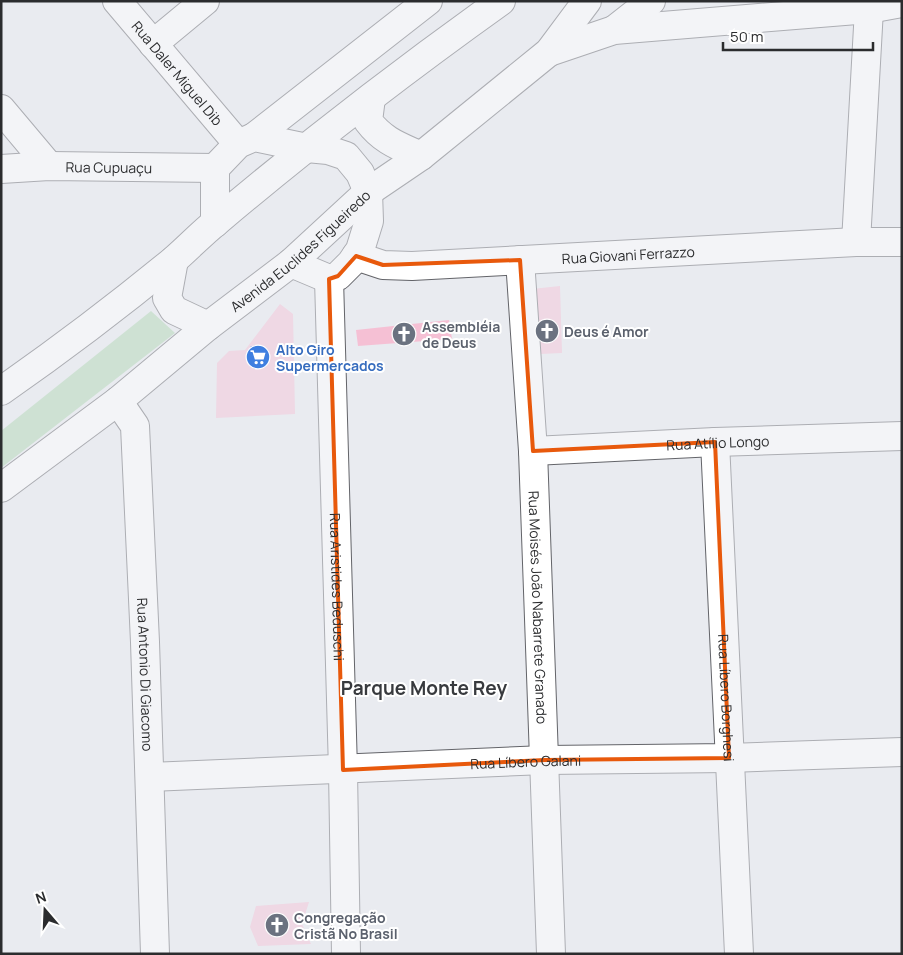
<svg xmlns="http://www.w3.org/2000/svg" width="903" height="955" font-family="Manrope,sans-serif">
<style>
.green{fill:#aed6b0}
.building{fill:#f5c0d4}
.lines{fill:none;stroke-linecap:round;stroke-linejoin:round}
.minor-casing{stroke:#636469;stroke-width:30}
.minor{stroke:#fff;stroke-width:28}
.marked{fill:none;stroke:#e8590c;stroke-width:4;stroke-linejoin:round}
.labels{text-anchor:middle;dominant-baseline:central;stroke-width:4;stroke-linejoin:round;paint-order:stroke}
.street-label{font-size:14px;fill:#2b2c2e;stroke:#fff}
.worship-label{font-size:14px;font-weight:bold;fill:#5b616d;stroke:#fff;text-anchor:start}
.shop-label{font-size:14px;font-weight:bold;fill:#366cbe;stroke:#fff;text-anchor:start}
.district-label{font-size:19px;font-weight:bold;fill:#383a3e;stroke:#fff}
</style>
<rect width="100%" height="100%" fill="#e9ebf0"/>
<polygon class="green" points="151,311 175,333 1,468 1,431"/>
<g class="building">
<polygon points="560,286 562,353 540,354 532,289"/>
<polygon points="280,304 293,314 295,414 216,418 217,363 229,351 245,350"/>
<polygon points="449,320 452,339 358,346 356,330"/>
<polygon points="309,902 302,924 311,944 258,946 250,927 256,906"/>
</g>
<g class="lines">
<g class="minor-casing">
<g id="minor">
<path id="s1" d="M117 1 238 144"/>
<polyline points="614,30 651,1"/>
<polyline points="153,44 205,1"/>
<polyline points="549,52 614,30 869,9 902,3"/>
<path d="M371 98 368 121C383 141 399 146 421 156"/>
<polyline points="1,109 49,166"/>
<polyline points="254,137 428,1"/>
<path id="s2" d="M1 169 49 166 215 168"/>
<polyline points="215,223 215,168 238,144 254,137 307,148 328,150 346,156 360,173 368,192 369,221 360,250 351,263 338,276 329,279 291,263"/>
<polyline points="856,242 869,9"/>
<path id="s3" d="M356 256 383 265 412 266 856 242H902"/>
<polyline points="174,260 167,298 174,310 208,326"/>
<path id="s4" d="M520 260 533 451 551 954"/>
<path id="s5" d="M329 279 343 770 346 954"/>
<path d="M1 391C60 350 118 306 174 260 188 248 201 234 216 222 307 145 403 71 501 1"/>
<path id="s6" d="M118 401 135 426 145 642 155 954"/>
<path id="s7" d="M715 442 739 954"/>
<path id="s8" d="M533 451 715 442 902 436"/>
<path id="s9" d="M1 488 118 401 208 326 291 263 368 192 421 156 549 52 587 1"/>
<path id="s10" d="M150 777 545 760 729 758 902 752"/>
</g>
</g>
<use href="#minor" class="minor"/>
</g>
<path d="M0 0H903V955H0ZM356 256 383 265 520 260 533 451 715 442 729 758 545 760 343 770 329 279 338 276Z" fill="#e9ebf0" fill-opacity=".55" fill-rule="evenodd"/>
<path class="marked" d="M356 256 383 265 520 260 533 451 715 442 729 758 545 760 343 770 329 279 338 276Z"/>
<defs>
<g id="church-disc" transform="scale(1.25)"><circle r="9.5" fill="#6b7280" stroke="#fff"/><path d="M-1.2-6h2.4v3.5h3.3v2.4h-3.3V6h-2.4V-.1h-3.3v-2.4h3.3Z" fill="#fff"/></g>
<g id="supermarket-disc" transform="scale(1.25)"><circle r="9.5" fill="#3f7fe0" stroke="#fff"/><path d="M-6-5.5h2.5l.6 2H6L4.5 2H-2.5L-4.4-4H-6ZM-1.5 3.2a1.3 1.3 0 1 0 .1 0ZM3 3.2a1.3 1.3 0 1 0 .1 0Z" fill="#fff"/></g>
</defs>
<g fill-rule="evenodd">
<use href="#church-disc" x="547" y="331"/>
<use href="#church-disc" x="404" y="334"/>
<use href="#supermarket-disc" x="258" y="357"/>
<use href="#church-disc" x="277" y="925"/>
</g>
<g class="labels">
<g class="street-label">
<text stroke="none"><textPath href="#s1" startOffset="94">Rua Daler Miguel Dib</textPath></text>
<text stroke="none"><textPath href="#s2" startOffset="108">Rua Cupuaçu</textPath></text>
<text stroke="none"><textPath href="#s9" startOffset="382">Avenida Euclides Figueiredo</textPath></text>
<text stroke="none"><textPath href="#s3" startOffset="274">Rua Giovani Ferrazzo</textPath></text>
<text stroke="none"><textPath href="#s8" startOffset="185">Rua Atílio Longo</textPath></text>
<text stroke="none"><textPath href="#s5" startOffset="308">Rua Aristides Beduschi</textPath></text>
<text stroke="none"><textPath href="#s4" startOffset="348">Rua Moisés João Nabarrete Granado</textPath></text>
<text stroke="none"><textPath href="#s6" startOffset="279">Rua Antonio Di Giacomo</textPath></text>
<text stroke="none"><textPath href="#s7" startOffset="256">Rua Líbero Borghesi</textPath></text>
<text stroke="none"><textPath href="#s10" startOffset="376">Rua Líbero Galani</textPath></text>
</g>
<g class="worship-label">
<text x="422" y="326">Assembléia<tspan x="422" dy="16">de Deus</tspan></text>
<text x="564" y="331">Deus é Amor</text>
<text x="294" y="917">Congregação<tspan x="294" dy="16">Cristã No Brasil</tspan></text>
</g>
<g class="shop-label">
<text x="276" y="349">Alto Giro<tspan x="276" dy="16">Supermercados</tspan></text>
</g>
<g class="district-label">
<text x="424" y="688">Parque Monte Rey</text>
</g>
</g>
<rect width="903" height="955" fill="none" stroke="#2b2c2e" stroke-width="5"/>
<g transform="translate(45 910) rotate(341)" stroke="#ffffff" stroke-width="4" paint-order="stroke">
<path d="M0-4L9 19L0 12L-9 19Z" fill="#2b2c2e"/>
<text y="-8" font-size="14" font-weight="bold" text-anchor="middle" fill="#2b2c2e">N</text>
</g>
<path d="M723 42v8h150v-8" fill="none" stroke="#2b2c2e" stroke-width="2.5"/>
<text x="730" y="42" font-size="15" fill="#2b2c2e" stroke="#ffffff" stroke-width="4" paint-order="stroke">50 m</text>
</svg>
